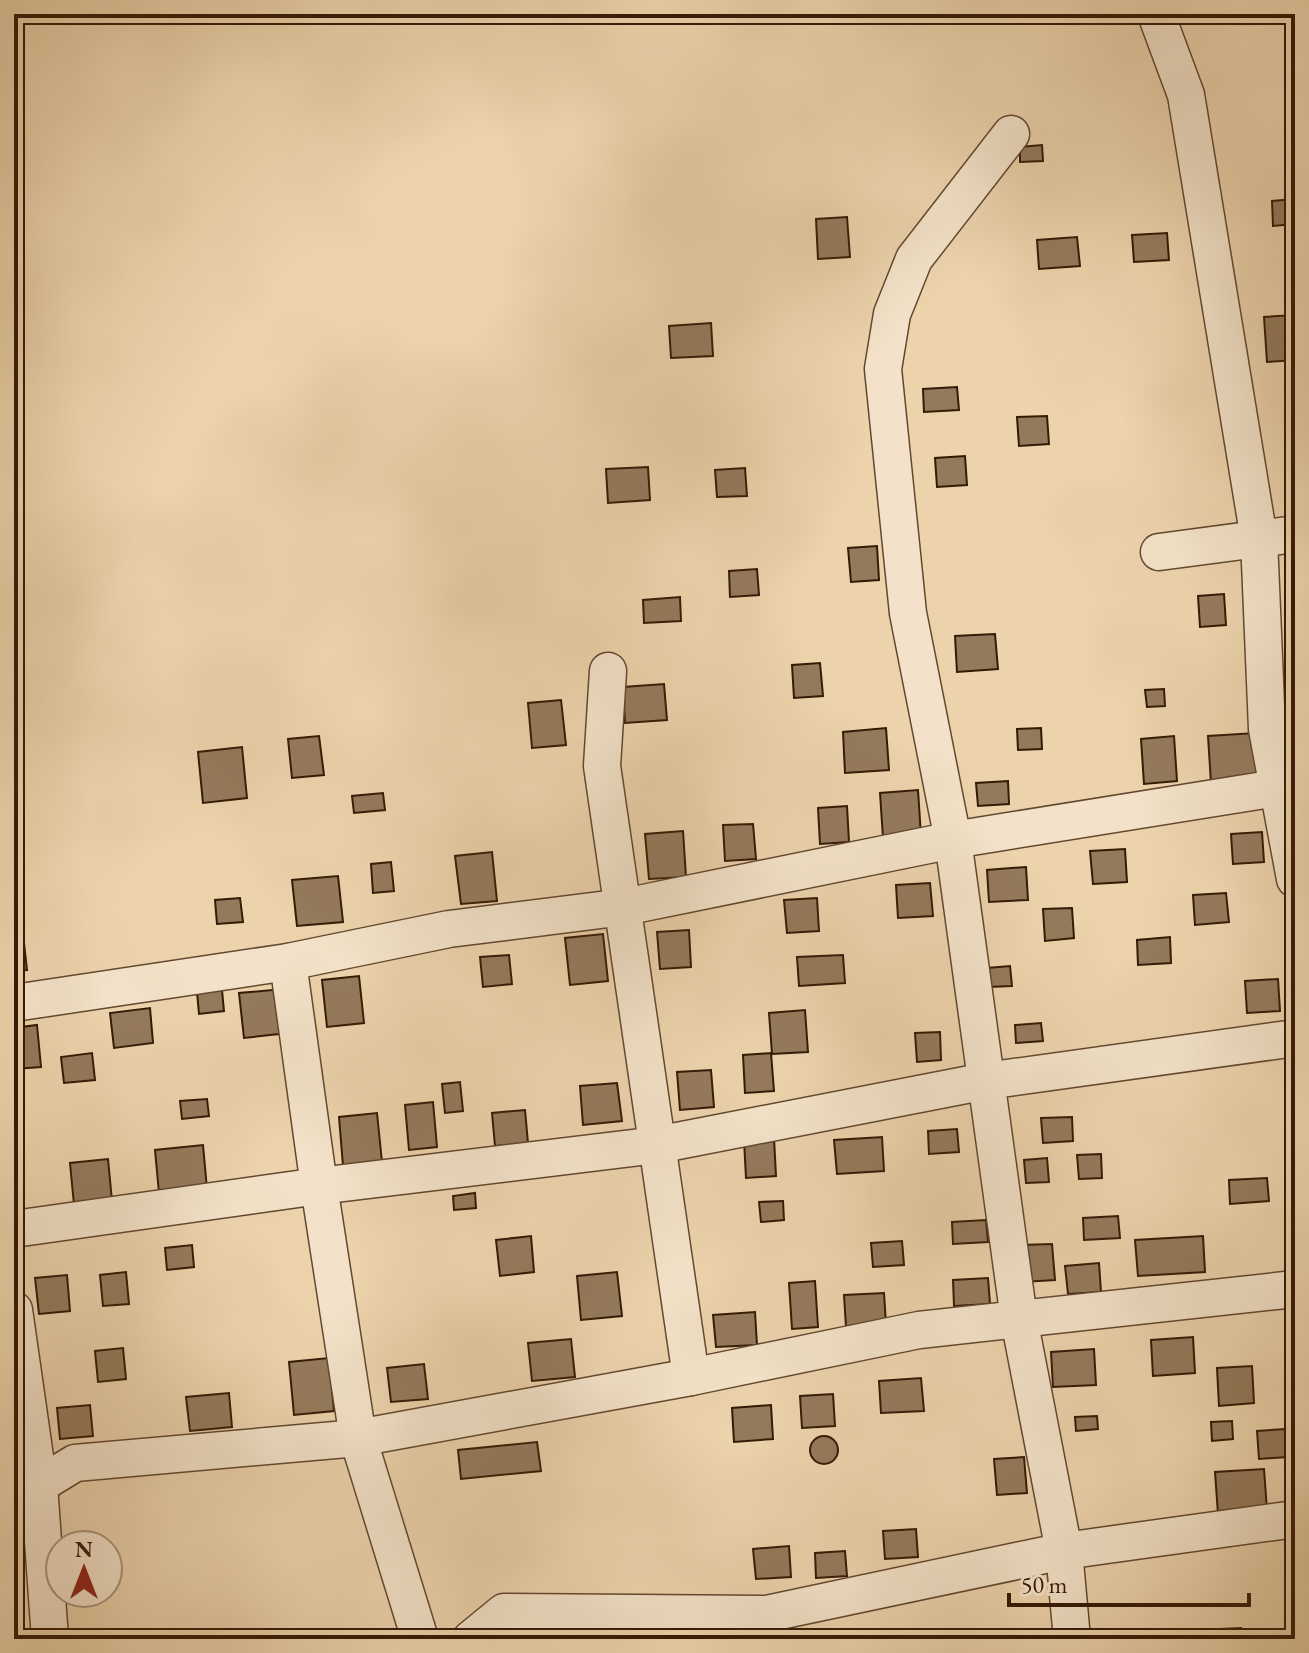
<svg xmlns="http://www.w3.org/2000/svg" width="1309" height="1653" font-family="'EB Garamond',serif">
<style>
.building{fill:#947a5c;stroke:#351a06;stroke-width:2}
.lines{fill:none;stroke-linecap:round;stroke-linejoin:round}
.minor-casing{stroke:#634830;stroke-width:39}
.minor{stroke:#f3e2c9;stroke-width:36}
</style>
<rect width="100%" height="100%" fill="#ecd3ac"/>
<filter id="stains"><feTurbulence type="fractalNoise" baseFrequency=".0025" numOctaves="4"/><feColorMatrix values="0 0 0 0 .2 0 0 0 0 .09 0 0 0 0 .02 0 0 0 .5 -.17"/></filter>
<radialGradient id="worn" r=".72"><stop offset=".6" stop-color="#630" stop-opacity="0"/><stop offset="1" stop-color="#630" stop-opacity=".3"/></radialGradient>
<g class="building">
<polygon points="1042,145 1043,161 1020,162 1020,147"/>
<polygon points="1295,199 1295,224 1273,226 1272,201"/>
<polygon points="847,217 850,257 818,259 816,219"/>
<polygon points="1167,233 1169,260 1134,262 1132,235"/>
<polygon points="1077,237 1080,266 1039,269 1037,240"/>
<polygon points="1295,315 1295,360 1267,362 1264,317"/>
<polygon points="711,323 713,356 671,358 669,326"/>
<polygon points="957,387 959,410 924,412 923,389"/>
<polygon points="1047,416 1049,444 1019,446 1017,417"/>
<polygon points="965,456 967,485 937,487 935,458"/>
<polygon points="648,467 650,500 608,503 606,469"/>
<polygon points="745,468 747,496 717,497 715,470"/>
<polygon points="877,546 879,580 851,582 848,548"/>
<polygon points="757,569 759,595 730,597 729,571"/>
<polygon points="1224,594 1226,625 1200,627 1198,596"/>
<polygon points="680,597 681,621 644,623 643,600"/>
<polygon points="995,634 998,669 957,672 955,636"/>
<polygon points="820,663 823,696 794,698 792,665"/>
<polygon points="664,684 667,720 625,723 623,687"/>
<polygon points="1164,689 1165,706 1147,707 1145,690"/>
<polygon points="561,700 566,745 532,748 528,703"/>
<polygon points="886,728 889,770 845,773 843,732"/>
<polygon points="1041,728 1042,749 1018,750 1017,729"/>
<polygon points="1256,733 1259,780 1211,783 1208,736"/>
<polygon points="319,736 324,775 292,778 288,739"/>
<polygon points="1174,736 1177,781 1144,784 1141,739"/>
<polygon points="242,747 247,798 203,803 198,752"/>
<polygon points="1008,781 1009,804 978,806 976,783"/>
<polygon points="918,790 921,836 883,838 880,793"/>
<polygon points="383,793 385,810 354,813 352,796"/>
<polygon points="847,806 849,842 820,844 818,808"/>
<polygon points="753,824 756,859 725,861 723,825"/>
<polygon points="683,831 686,877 649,879 645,834"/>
<polygon points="1262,832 1264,862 1233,864 1231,834"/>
<polygon points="1125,849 1127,882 1093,884 1090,851"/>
<polygon points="492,852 497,901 461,904 455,856"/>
<polygon points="391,862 394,891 373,893 371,864"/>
<polygon points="1026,867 1028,900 989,902 987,870"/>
<polygon points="338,876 343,922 297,926 292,880"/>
<polygon points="930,883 933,916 898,918 896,885"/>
<polygon points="1226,893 1229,922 1195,925 1193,895"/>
<polygon points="240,898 243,922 217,924 215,900"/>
<polygon points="817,898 819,931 787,933 784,900"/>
<polygon points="1072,908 1074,938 1045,941 1043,909"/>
<polygon points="689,930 691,967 660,969 657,932"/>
<polygon points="14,934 23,934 27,970 14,971"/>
<polygon points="603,934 608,981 570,985 565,938"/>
<polygon points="1170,937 1171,963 1138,965 1137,940"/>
<polygon points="509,955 512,984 483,987 480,957"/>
<polygon points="843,955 845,983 799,986 797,957"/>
<polygon points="1010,966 1012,986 988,987 987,968"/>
<polygon points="359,976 364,1023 327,1027 322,980"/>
<polygon points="1278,979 1280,1011 1247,1013 1245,981"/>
<polygon points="283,989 288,1033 244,1038 239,993"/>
<polygon points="222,990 224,1011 199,1014 197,992"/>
<polygon points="150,1008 153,1043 114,1048 110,1013"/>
<polygon points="805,1010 808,1052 772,1054 769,1013"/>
<polygon points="1041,1023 1043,1041 1016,1043 1015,1025"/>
<polygon points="37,1025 41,1067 14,1069 14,1028"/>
<polygon points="940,1032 941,1060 917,1062 915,1033"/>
<polygon points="92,1053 95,1080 64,1083 61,1057"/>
<polygon points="771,1053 774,1091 745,1093 743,1055"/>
<polygon points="711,1070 714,1107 680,1110 677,1072"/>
<polygon points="460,1082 463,1111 445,1113 442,1084"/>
<polygon points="617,1083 622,1121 583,1125 580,1086"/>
<polygon points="207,1099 209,1116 182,1119 180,1101"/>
<polygon points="433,1102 437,1147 409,1150 405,1105"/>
<polygon points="525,1110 528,1143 495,1146 492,1113"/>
<polygon points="377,1113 382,1162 343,1166 339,1117"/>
<polygon points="1072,1117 1073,1141 1043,1143 1041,1118"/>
<polygon points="957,1129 959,1152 929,1154 928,1131"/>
<polygon points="882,1137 884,1171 837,1174 834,1140"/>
<polygon points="774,1138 776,1176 746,1178 744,1140"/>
<polygon points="203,1145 207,1189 159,1193 155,1150"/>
<polygon points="1101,1154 1102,1178 1079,1179 1077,1155"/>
<polygon points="1047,1158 1049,1182 1026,1183 1024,1160"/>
<polygon points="108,1159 112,1201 74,1205 70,1163"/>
<polygon points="1267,1178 1269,1201 1230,1204 1229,1180"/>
<polygon points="475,1193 476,1208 454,1210 453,1196"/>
<polygon points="783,1201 784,1220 761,1222 759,1202"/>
<polygon points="1118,1216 1120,1238 1084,1240 1083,1218"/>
<polygon points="986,1220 988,1242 953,1244 952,1222"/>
<polygon points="531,1236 534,1272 500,1276 496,1240"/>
<polygon points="1203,1236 1205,1272 1138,1276 1135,1240"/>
<polygon points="902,1241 904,1265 873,1267 871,1243"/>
<polygon points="1052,1244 1055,1280 1023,1282 1021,1245"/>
<polygon points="192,1245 194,1267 167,1270 165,1248"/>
<polygon points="1099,1263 1101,1292 1068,1294 1065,1266"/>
<polygon points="126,1272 129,1304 103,1306 100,1275"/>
<polygon points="617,1272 622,1316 581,1320 577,1276"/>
<polygon points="67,1275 70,1311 39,1314 35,1278"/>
<polygon points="988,1278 990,1304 954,1306 953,1280"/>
<polygon points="815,1281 818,1327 792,1329 789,1283"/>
<polygon points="884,1293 886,1324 846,1327 844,1295"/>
<polygon points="755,1312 757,1345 716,1347 713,1315"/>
<polygon points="1193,1337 1195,1373 1153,1376 1151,1340"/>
<polygon points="571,1339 575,1377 532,1381 528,1343"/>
<polygon points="123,1348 126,1379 98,1382 95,1351"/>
<polygon points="1094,1349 1096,1385 1053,1387 1051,1352"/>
<polygon points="329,1358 334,1411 294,1415 289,1362"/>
<polygon points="424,1364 428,1399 391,1402 387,1368"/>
<polygon points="1252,1366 1254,1403 1219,1406 1217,1368"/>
<polygon points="921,1378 924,1411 881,1413 879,1381"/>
<polygon points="229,1393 232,1427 190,1431 186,1397"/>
<polygon points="833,1394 835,1426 802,1428 800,1396"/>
<polygon points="90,1405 93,1436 60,1439 57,1408"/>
<polygon points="771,1405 773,1439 734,1442 732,1408"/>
<polygon points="1097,1416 1098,1429 1076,1431 1075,1417"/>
<polygon points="1232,1421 1233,1439 1212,1441 1211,1422"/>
<polygon points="1285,1429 1287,1457 1259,1459 1257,1431"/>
<circle cx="824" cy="1450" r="14"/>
<polygon points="537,1442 541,1471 461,1479 458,1450"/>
<polygon points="1024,1457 1027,1493 997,1495 994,1459"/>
<polygon points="1264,1469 1267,1510 1218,1514 1215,1472"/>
<polygon points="14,1520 19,1520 22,1553 14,1554"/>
<polygon points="916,1529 918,1557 885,1559 883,1531"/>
<polygon points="789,1546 791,1577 756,1579 753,1549"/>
<polygon points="845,1551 847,1576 816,1578 815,1553"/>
<polygon points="1241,1628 1242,1639 1200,1639 1199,1630"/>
</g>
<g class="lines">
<g class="minor-casing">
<g id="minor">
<polyline points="1156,14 1186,95 1259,539 1267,729 1295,879"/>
<polyline points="1011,134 914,259 892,314 883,369 908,613 953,840 1019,1319 1064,1551 1072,1639"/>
<polyline points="1159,552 1295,534"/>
<polyline points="608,671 602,766 691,1377"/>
<polyline points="288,962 319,1186 358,1438 420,1639"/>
<polyline points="14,1003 288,962 449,929 624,907 953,840 1295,785"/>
<polyline points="14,1229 319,1186 657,1145 986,1081 1295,1038"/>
<polyline points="14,1310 39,1485 50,1639"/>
<polyline points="14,1488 39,1485 75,1463 358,1438 691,1377 919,1330 1295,1289"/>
<polyline points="471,1639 504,1612 766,1614 1064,1551 1295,1519"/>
</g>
</g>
<use href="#minor" class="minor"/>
</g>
<rect width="1309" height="1653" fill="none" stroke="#ecd3ac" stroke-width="48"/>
<rect x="16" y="16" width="1277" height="1621" fill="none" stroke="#351a06" stroke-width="4"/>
<rect x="24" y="24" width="1261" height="1605" fill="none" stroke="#351a06" stroke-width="2"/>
<g transform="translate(84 1569)"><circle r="38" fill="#f3e2c9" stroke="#a7927b" stroke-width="2"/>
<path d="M0-6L14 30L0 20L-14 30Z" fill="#8f2418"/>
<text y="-12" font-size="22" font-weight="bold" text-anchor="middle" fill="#351a06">N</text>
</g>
<path d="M1009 1593v12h240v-12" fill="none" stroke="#351a06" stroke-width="4"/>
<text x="1021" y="1593" font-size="24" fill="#351a06" stroke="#f3e2c9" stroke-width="6" paint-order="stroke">50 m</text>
<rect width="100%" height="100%" filter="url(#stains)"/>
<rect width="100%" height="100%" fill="url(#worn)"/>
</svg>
